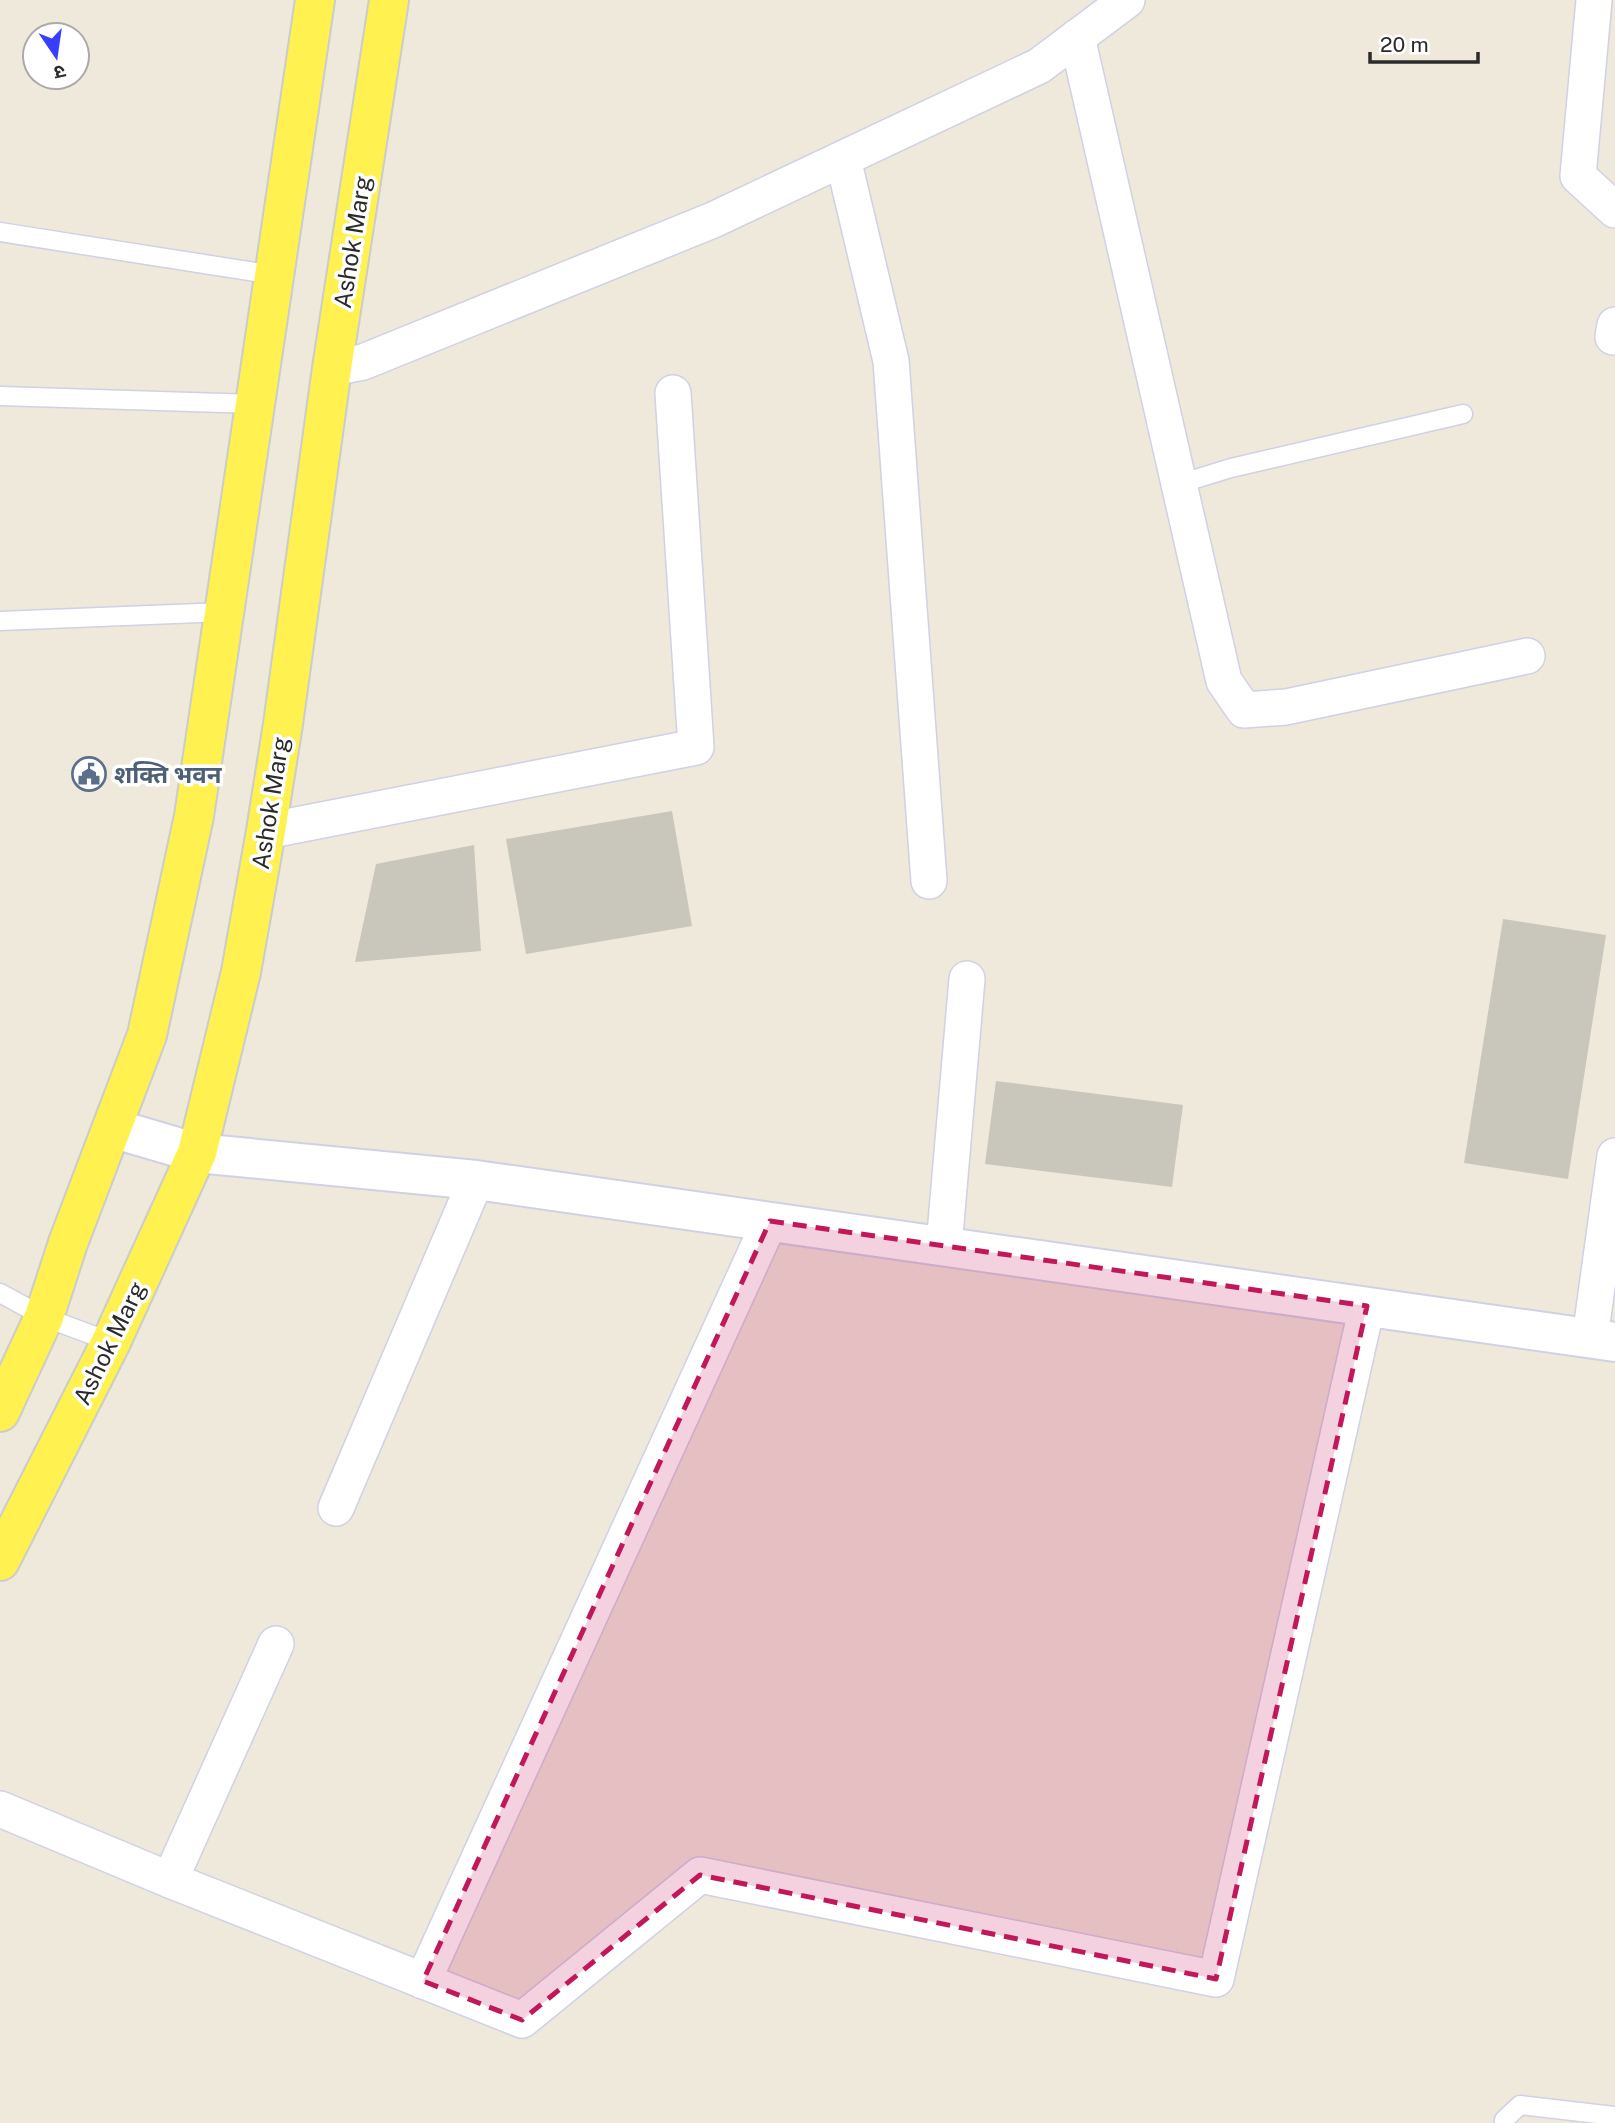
<svg xmlns="http://www.w3.org/2000/svg" width="1615" height="2123" font-family="'Public Sans','Noto Sans Devanagari',sans-serif">
<style>
.building{fill:#c9c6bb}
.lines{fill:none;stroke-linecap:round;stroke-linejoin:round}
.lane-casing{stroke:#d0d1e5;stroke-width:21}
.street-casing{stroke:#d0d1e5;stroke-width:38}
.secondary-casing{stroke:#d0d1e5;stroke-width:42}
.primary-casing{stroke:#ccc;stroke-width:42}
.lane{stroke:#fff;stroke-width:18}
.street{stroke:#fff;stroke-width:35}
.secondary{stroke:#fff;stroke-width:38}
.primary{stroke:#fff14f;stroke-width:38}
.marked{fill:#c2185b;fill-opacity:0.2;stroke:#c2185b;stroke-width:5;stroke-dasharray:14 9;stroke-linejoin:round}
.labels{text-anchor:middle;dominant-baseline:central;stroke-width:7;stroke-linejoin:round;paint-order:stroke}
.street-label{font-size:24px;fill:#2b2b2b;stroke:#fff}
.service-label{font-size:24px;font-weight:bold;fill:#4e5e75;stroke:#fff;text-anchor:start}
</style>
<rect width="100%" height="100%" fill="#eee9db"/>
<g class="building">
<polygon points="672,811 692,926 526,954 506,839"/>
<polygon points="474,845 481,951 355,962 376,864"/>
<polygon points="1503,919 1606,935 1568,1179 1464,1163"/>
<polygon points="996,1081 1183,1105 1172,1187 985,1164"/>
</g>
<g class="lines">
<g class="lane-casing">
<g id="lane">
<polyline points="0,232 274,275"/>
<polyline points="0,396 255,404"/>
<polyline points="1179,484 1231,468 1463,414"/>
<polyline points="0,621 224,612"/>
<polyline points="0,1293 44,1317 111,1342"/>
<polyline points="1504,2123 1504,2120 1520,2105 1615,2116"/>
</g>
</g>
<g class="street-casing">
<g id="street">
<polyline points="1594,0 1578,176 1615,210"/>
<polyline points="1077,37 1224,681 1244,710 1286,707 1527,656"/>
<polyline points="843,159 891,361 929,881"/>
<polyline points="1613,337 1615,325"/>
<polyline points="332,368 363,362 713,220 1039,66 1127,0"/>
<polyline points="266,831 696,747 673,393"/>
<polyline points="944,1246 967,979"/>
<polyline points="1590,1338 1615,1156"/>
<polyline points="336,1508 476,1180"/>
<polyline points="0,1809 170,1880 522,2020 700,1875 1216,1979 1367,1306"/>
<polyline points="170,1880 276,1644"/>
<polyline points="423,1981 770,1221"/>
</g>
</g>
<g class="secondary-casing">
<polyline id="secondary" points="112,1128 197,1153 476,1180 1615,1342"/>
</g>
<g class="primary-casing">
<g id="primary">
<polyline points="0,1412 44,1317 68,1243 147,1035 194,816 315,0"/>
<polyline points="0,1561 111,1342 197,1153 241,972 266,831 283,724 332,368 389,0"/>
</g>
</g>
<use href="#lane" class="lane"/>
<use href="#street" class="street"/>
<use href="#secondary" class="secondary"/>
<use href="#primary" class="primary"/>
</g>
<path class="marked" d="M770 1221 1367 1306 1216 1979 700 1875 522 2020 423 1981Z"/>
<defs>
<g id="civic-ring" transform="scale(1.75)"><circle r="9.5" fill="#fff" stroke="#5c6f8a" stroke-width="1.5"/><path d="M-.6-6.5H3V-4.5H.6V-3L4-1V1h2V6H-6V1h2V-1L-.6-3ZM-1.2 2.5V6h2.4V2.5Z" fill="#5c6f8a"/></g>
</defs>
<g fill-rule="evenodd">
<use href="#civic-ring" x="89" y="774"/>
</g>
<g class="labels">
<g class="street-label">
<text transform="translate(352 242) rotate(-81)">Ashok Marg</text>
<text transform="translate(270 803) rotate(-81)">Ashok Marg</text>
<text transform="translate(109 1343) rotate(-64)">Ashok Marg</text>
</g>
<g class="service-label">
<text x="114" y="774">शक्ति भवन</text>
</g>
</g>
<g transform="translate(56 56) rotate(167)"><circle r="33" fill="#ffffff" stroke="#aaaaaa" stroke-width="2"/>
<path d="M0-5L12 26L0 18L-12 26Z" fill="#373eff"/>
<text y="-10" font-size="19" font-weight="bold" text-anchor="middle" fill="#2b2b2b">उ</text>
</g>
<path d="M1370 52v10h108v-10" fill="none" stroke="#2b2b2b" stroke-width="3.5"/>
<text x="1380" y="52" font-size="21" fill="#2b2b2b" stroke="#ffffff" stroke-width="5" paint-order="stroke">20 m</text>
</svg>
